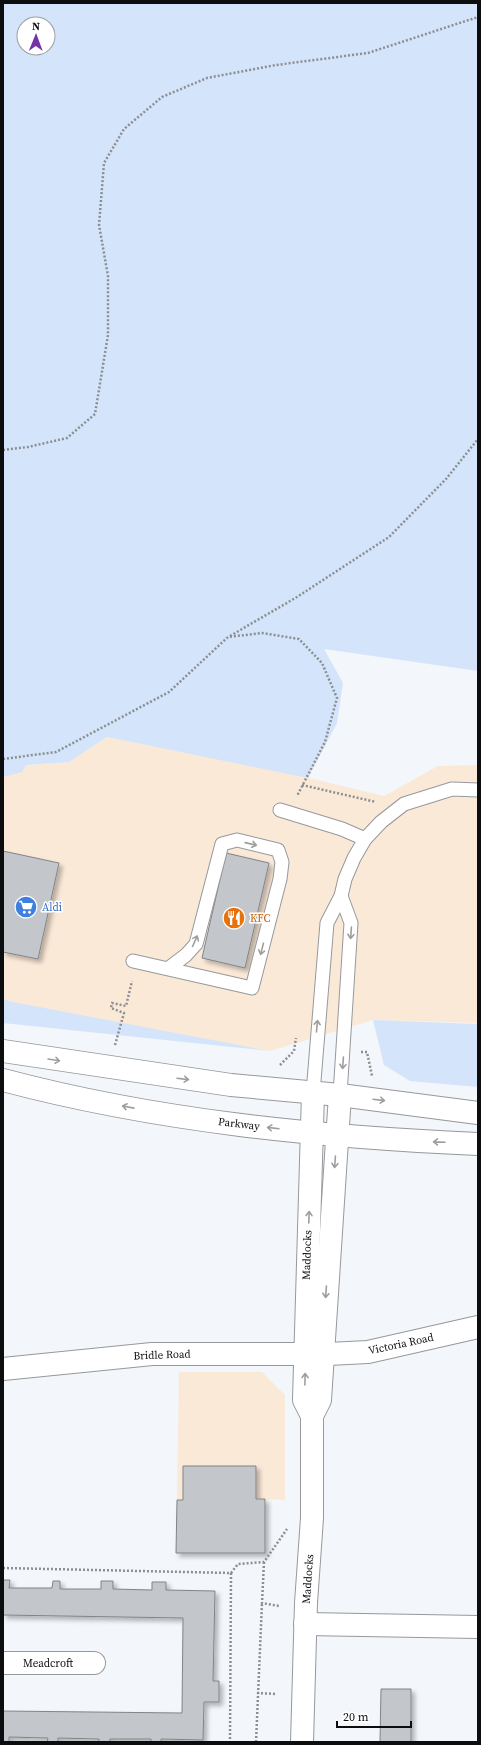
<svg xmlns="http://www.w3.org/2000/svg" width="481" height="1745" font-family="'Source Serif 4',serif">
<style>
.commercial{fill:#fbe9d8}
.green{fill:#d4e4fa;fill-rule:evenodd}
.building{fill:#c3c6ca;stroke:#818487;filter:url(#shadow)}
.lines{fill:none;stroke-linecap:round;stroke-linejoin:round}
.service-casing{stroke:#96989c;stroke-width:15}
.minor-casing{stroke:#96989c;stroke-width:24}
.tertiary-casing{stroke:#96989c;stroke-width:24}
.path{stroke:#8c8e91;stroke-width:2.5;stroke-dasharray:2 2;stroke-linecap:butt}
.service{stroke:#fff;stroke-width:13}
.minor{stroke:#fff;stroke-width:22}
.tertiary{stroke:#fff;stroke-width:22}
.oneway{stroke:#9e9e9f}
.labels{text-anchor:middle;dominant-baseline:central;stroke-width:3;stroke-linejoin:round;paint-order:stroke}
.shop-label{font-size:11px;fill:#366cbe;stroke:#fff;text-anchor:start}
.food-label{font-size:11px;fill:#c56008;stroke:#fff;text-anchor:start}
.street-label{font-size:11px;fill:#0c0d0f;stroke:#fff}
</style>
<defs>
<filter id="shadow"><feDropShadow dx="3.5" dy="3.5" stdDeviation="2" flood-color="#0004"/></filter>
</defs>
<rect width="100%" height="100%" fill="#f3f6fa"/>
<g class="commercial">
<polygon points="107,737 284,772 384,796 438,766 478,765 478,1023 373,1020 270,1051 23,1005 3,999 3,772 26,765 69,762"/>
<polygon points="179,1372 262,1372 285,1395 285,1500 265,1499 265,1553 176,1553"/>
</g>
<g class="green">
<path d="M3 3H478V671L324 649 343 683 337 723 308 778 107 737 69 762 26 765 22 772 3 777ZM24 24H48V48H24Z"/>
<polygon points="3,999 13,1002 270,1051 3,1023"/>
<polygon points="373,1020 478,1024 478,1087 410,1081 384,1065"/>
</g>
<g class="building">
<polygon points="3,851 59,863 38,959 3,952"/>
<polygon points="226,853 269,863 245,968 202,958"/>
<polygon points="183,1466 256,1466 256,1499 265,1499 265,1553 176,1553 177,1500 183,1500"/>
<polygon points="3,1580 10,1580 9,1588 52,1588 53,1581 60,1581 60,1589 101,1589 101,1581 113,1581 113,1589 152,1590 152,1582 166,1582 166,1590 215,1591 213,1681 219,1681 219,1702 204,1702 203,1740 161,1739 161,1742 151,1742 151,1739 110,1739 110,1742 99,1742 99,1739 58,1738 58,1742 47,1742 48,1738 9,1737 9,1742 3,1742 3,1711 182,1713 183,1618 3,1615"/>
<polygon points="381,1689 411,1689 411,1742 380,1742"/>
</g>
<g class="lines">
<g class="service-casing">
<g id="service">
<polyline points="280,810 342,829 365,839"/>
<polyline points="133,961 252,988 280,879 282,862 278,850 237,840 222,844 196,944 186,955 169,968"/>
<polyline points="313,1093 327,923 341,896 345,879 354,858 365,839 381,822 404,804 452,789 478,790"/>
<polyline points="340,1095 351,923 341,896"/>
</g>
</g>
<g class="minor-casing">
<g id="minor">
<polyline points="3,1369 152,1354 328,1354 368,1352 478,1327"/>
<polyline points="312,1416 304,1400 313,1093"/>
<polyline points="305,1624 478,1627"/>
<polyline points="3,1663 94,1663"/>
<polyline points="302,1742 306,1603 312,1518 312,1416 320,1400 340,1095"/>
</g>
</g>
<g class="tertiary-casing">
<g id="tertiary">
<polyline points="3,1051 231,1085 340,1095 478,1113"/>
<path d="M3 1080C157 1121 319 1137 478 1144"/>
</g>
</g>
<g class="path">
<polyline points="3,450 28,447 67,438 95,414 108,335 108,276 99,225 104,163 124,129 162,97 207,78 276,65 368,53 478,17"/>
<polyline points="230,636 297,597 389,537 446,479 478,439"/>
<polyline points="3,759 56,752 169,692 228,637 262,633 299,639 322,663 337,698 325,742 297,796"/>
<polyline points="302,785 376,802"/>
<polyline points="115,1045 124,1013 111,1008 112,1003 126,1006 132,981"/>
<polyline points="361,1052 367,1052 372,1076"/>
<polyline points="280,1065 294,1051 296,1038"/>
<polyline points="264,1562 262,1603 279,1606"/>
<polyline points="3,1568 231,1573 230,1742"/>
<polyline points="231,1573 238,1564 264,1562 287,1529"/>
<polyline points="257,1693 277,1694"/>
<polyline points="256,1742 262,1603"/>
</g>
<use href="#service" class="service"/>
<use href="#minor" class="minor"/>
<use href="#tertiary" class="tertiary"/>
</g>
<defs><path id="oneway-shaft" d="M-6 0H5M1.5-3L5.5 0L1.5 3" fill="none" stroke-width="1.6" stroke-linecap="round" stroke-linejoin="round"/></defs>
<g class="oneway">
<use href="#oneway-shaft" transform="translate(251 844) rotate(13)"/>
<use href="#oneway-shaft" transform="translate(351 933) rotate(94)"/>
<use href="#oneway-shaft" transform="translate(195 941) rotate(-66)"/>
<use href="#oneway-shaft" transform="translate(262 949) rotate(104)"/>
<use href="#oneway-shaft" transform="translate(317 1026) rotate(-85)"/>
<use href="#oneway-shaft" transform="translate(54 1060) rotate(9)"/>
<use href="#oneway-shaft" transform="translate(343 1063) rotate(94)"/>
<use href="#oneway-shaft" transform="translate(183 1079) rotate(7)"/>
<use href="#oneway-shaft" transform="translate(379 1100) rotate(7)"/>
<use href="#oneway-shaft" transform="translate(128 1107) rotate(-169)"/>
<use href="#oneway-shaft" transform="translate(273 1128) rotate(-173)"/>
<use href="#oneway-shaft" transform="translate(439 1142) rotate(-178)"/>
<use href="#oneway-shaft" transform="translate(335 1162) rotate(94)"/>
<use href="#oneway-shaft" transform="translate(309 1217) rotate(-88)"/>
<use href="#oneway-shaft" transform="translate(326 1292) rotate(94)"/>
<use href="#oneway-shaft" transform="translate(305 1379) rotate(-89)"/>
</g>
<defs>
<g id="supermarket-disc" transform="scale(1.15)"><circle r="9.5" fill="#3f7fe0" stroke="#fff"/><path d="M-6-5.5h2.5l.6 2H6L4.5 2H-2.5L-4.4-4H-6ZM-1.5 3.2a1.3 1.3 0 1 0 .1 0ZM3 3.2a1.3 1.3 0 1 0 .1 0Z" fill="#fff"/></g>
<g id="restaurant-disc" transform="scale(1.15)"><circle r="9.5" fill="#e8710a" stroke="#fff"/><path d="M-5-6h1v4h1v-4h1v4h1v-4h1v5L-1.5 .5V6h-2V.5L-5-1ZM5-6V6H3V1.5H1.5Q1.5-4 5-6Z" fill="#fff"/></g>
</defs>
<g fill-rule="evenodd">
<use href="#supermarket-disc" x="26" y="907"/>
<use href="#restaurant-disc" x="234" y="918"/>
</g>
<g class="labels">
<g class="shop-label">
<text x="42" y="907">Aldi</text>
</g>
<g class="food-label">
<text x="250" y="918">KFC</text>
</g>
<g class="street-label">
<text transform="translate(239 1124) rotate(7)">Parkway</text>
<text transform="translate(307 1255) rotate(-88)">Maddocks</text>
<text transform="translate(401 1344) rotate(-12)">Victoria Road</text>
<text transform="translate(162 1355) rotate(-2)">Bridle Road</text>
<text transform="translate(308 1579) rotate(-86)">Maddocks</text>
<text x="48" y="1663">Meadcroft</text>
</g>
</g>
<rect width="481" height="1745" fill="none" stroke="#0c0d0f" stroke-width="8"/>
<g transform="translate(36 36) rotate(1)"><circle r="19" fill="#ffffff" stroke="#9e9e9f"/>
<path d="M0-3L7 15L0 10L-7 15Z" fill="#7432a7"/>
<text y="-6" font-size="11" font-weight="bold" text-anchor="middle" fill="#0c0d0f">N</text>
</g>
<path d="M337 1721v6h74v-6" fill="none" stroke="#0c0d0f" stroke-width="2"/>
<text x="343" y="1721" font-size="12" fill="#0c0d0f" stroke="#ffffff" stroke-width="3" paint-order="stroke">20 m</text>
</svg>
